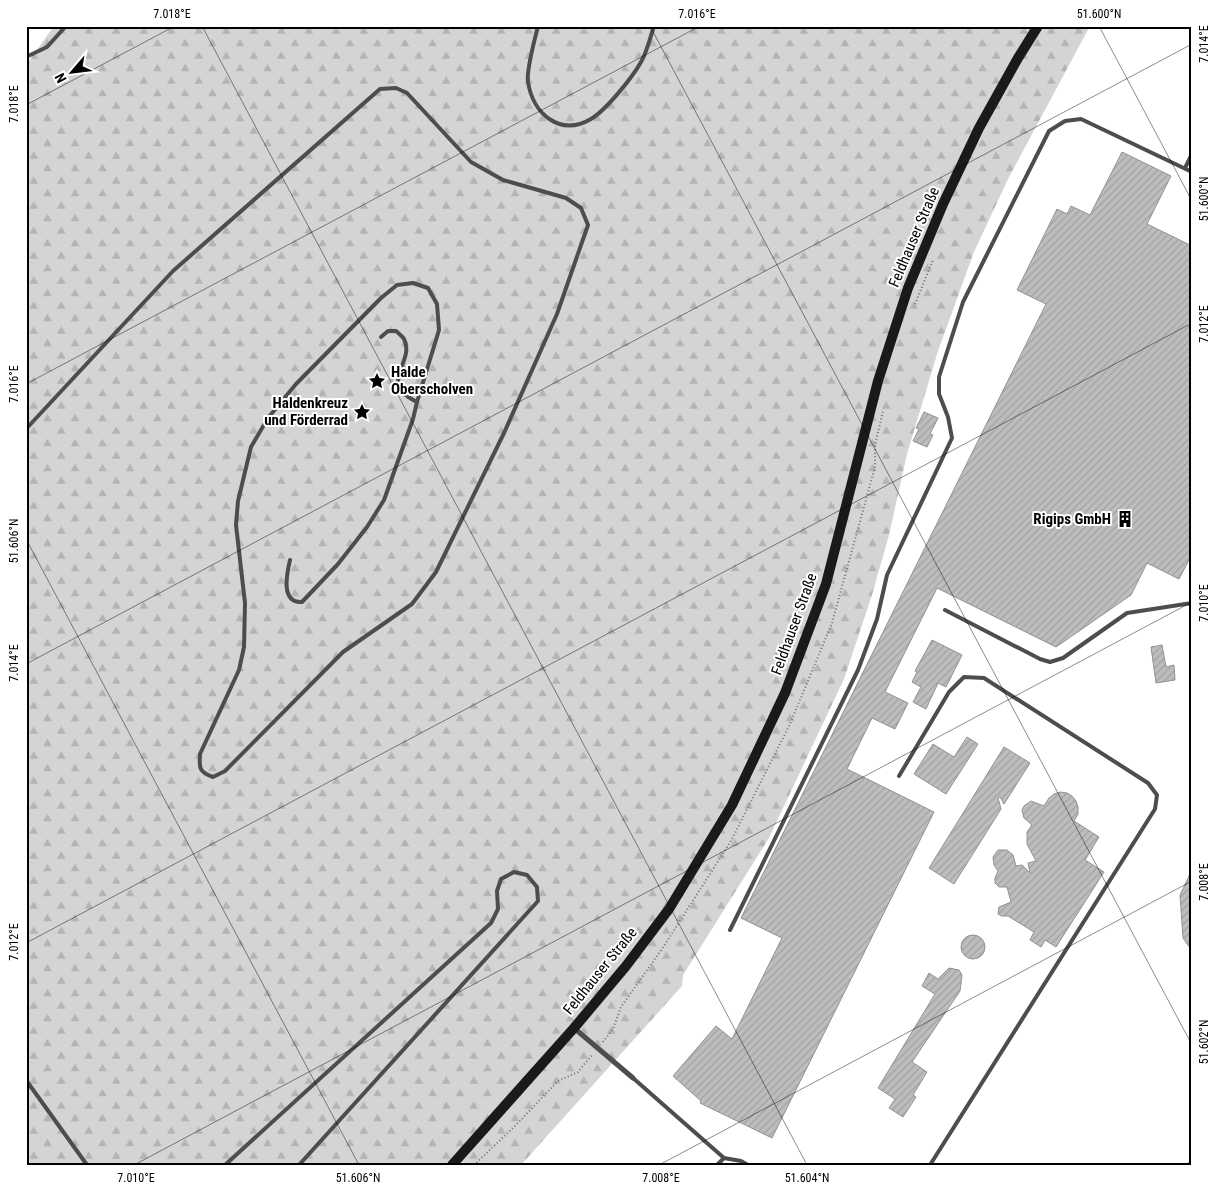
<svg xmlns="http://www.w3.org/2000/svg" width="1218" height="1191" font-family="'Roboto Condensed',sans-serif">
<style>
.forest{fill:url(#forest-firs)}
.building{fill:url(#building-hatch);stroke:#919191}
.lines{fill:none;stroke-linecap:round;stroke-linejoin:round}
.path{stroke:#6f6f6f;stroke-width:2;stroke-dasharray:1 2.5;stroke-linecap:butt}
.lane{stroke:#4d4d4d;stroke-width:4}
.street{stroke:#4d4d4d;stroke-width:5}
.secondary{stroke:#1a1a1a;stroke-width:10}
.ticks{fill:none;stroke:#000;stroke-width:1;stroke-opacity:0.45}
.labels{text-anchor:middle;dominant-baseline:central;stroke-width:4;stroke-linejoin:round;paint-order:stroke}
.street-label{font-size:15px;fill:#000;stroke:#fff}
.poi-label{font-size:15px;font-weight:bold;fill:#000;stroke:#fff;text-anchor:end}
.neatline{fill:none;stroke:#000;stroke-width:2}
.ticks-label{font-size:12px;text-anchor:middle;fill:#000}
</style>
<defs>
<pattern id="forest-firs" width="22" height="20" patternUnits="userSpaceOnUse" patternTransform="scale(1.25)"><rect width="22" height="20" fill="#d4d4d4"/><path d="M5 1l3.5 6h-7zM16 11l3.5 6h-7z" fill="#b4b4b4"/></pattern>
<pattern id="building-hatch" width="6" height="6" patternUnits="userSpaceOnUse" patternTransform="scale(1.25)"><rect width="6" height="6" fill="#bdbdbd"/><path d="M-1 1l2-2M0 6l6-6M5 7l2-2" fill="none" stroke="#a1a1a1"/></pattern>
</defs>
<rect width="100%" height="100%" fill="#fff"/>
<polygon class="forest" points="54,26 1090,26 1008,179 974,252 938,351 907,454 889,535 872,595 844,679 769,838 683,975 682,986 521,1165 26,1165 26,65"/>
<g class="building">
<polygon points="1122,152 1171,176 1147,224 1192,246 1192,554 1179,579 1147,563 1131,595 1056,647 937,588 885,692 908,703 895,729 872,718 847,769 934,812 772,1138 700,1103 701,1101 673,1076 716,1026 732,1039 782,938 741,918 1046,304 1017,290 1057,209 1067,214 1071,206 1090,215"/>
<polygon points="924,412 938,418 930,434 933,435 927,447 913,441 919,429 916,428"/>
<polygon points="932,640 962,655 946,687 938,683 926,709 913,702 921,687 912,682 917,672 915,671"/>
<polygon points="1162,645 1166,667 1174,665 1175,680 1156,683 1151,647"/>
<polygon points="967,737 978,744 946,794 914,774 933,744 954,757"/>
<polygon points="1004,747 1030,763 1004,804 1000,797 998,798 1001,809 954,884 929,868"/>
<polygon points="1060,792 1067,793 1072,796 1076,801 1078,807 1078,814 1074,821 1099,837 1085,860 1104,872 1056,947 1045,940 1041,947 1030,940 1034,932 1008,916 1002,916 998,914 999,907 1011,902 1007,887 999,887 995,883 995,878 998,871 994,865 993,857 998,850 1007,850 1013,855 1016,866 1022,865 1030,873 1028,863 1036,861 1027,844 1027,832 1032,825 1024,818 1022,810 1024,806 1031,801 1044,806 1049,798 1054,794"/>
<polygon points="1192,870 1192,951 1183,938 1180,895"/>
<circle cx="973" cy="947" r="12"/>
<polygon points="949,968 959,970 962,975 960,991 912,1062 927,1072 913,1095 916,1097 903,1117 889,1108 895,1099 878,1088 935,994 922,986 929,973 938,979"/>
</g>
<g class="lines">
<g class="path">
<polyline points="915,304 933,260"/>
<polyline points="603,1042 613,1029 621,1007 664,946 731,841 790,724 832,623 875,467 875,445 883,411"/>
<polyline points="474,1165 515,1126 558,1081 578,1072 592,1055"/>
</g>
<g class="lane">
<path d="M538 26C535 39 526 70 528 82 533 114 560 137 591 119 606 110 632 78 641 62 647 52 650 38 654 26"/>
<polyline points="26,57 47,47 66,26"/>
<polyline points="1185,168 1192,154"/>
<path d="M26 429 173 271 380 89 396 88 407 93 471 162 503 180 566 198 581 208 588 225 557 314 504 433 436 572 412 604 343 652 225 771 213 777C199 772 199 768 200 754L239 670 244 647 245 603 236 525 238 501 251 447 268 418 296 384 381 298 397 285 413 283 428 288 437 304 439 330 417 402"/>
<path d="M290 560C287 573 280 603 302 602L338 564 367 527 384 500 413 419 417 402C376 382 416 363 404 339 402 336 398 333 396 331H388L381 337"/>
<polyline points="945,610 1040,659 1050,662 1063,658 1127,613 1192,603"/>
<polyline points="899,776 949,692 964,677 984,678 1148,783 1157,795 1155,809 930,1165"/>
<polyline points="730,930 858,670 877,619 887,575 952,438 948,417 939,394 939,377 963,302 1049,131 1065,121 1081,119 1192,172"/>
<polyline points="633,1078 724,1158 741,1161 748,1165"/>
<polyline points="26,1080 87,1165"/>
<polyline points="225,1165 491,923 498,909 497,891 501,879 514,872 527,875 537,887 538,901 299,1165"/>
<polyline points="717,1165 724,1158"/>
</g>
<polyline class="street" points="574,1028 633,1078"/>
<polyline class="secondary" points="452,1165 574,1028 626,966 669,909 732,805 785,693 826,584 878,381 908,288 943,204 979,128 1018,58 1038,26"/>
</g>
<path class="ticks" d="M202 26 807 1165M650 26 1192 1045M1099 26 1192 201M26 105 175 26M26 384 700 26M26 539 359 1165M26 664 1192 44M26 943 1192 323M134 1165 1192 602M659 1165 1192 881M1184 1165 1192 1161"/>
<defs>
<g id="sight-bare" transform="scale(1.35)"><path d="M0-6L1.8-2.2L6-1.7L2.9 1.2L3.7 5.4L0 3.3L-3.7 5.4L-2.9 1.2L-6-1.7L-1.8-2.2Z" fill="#000" stroke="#fff" stroke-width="2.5" paint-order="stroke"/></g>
<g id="building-bare" transform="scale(1.35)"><path d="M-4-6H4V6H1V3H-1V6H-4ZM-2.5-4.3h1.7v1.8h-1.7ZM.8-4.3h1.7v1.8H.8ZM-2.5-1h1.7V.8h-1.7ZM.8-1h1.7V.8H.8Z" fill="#000" stroke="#fff" stroke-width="2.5" paint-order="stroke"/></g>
</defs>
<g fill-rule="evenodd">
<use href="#sight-bare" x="377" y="381"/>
<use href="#sight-bare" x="362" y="412"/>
<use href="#building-bare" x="1125" y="519"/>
</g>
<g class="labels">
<g class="street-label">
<text transform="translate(914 237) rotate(-67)">Feldhauser Straße</text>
<text transform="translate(794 624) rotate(-70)">Feldhauser Straße</text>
<text transform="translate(600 971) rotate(-51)">Feldhauser Straße</text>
</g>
<g class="poi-label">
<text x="391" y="372" text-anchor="start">Halde<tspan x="391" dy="17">Oberscholven</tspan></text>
<text x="348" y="403">Haldenkreuz<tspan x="348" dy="17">und Förderrad</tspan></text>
<text x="1111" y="519">Rigips GmbH</text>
</g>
</g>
<rect width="1218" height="1191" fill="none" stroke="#ffffff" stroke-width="55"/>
<g transform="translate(72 72) rotate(242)" stroke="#ffffff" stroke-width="4" paint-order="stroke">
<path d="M0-4L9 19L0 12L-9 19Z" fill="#000000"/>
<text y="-8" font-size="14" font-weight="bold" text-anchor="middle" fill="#000000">N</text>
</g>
<rect x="28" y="28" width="1162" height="1136" class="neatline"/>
<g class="ticks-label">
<text x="172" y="18">7.018°E</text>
<text x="697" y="18">7.016°E</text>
<text x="1099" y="18">51.600°N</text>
<text transform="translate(1204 44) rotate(-90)" y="4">7.014°E</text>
<text transform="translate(14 104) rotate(-90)" y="4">7.018°E</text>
<text transform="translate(1204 199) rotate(-90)" y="4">51.600°N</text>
<text transform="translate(1204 324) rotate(-90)" y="4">7.012°E</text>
<text transform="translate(14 384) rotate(-90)" y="4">7.016°E</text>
<text transform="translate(14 541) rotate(-90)" y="4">51.606°N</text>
<text transform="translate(1204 603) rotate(-90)" y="4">7.010°E</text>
<text transform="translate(14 663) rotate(-90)" y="4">7.014°E</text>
<text transform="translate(1204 882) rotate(-90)" y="4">7.008°E</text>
<text transform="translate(14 942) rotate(-90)" y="4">7.012°E</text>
<text transform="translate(1204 1042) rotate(-90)" y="4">51.602°N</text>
<text x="136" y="1182">7.010°E</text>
<text x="358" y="1182">51.606°N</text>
<text x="661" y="1182">7.008°E</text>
<text x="807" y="1182">51.604°N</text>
</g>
</svg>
